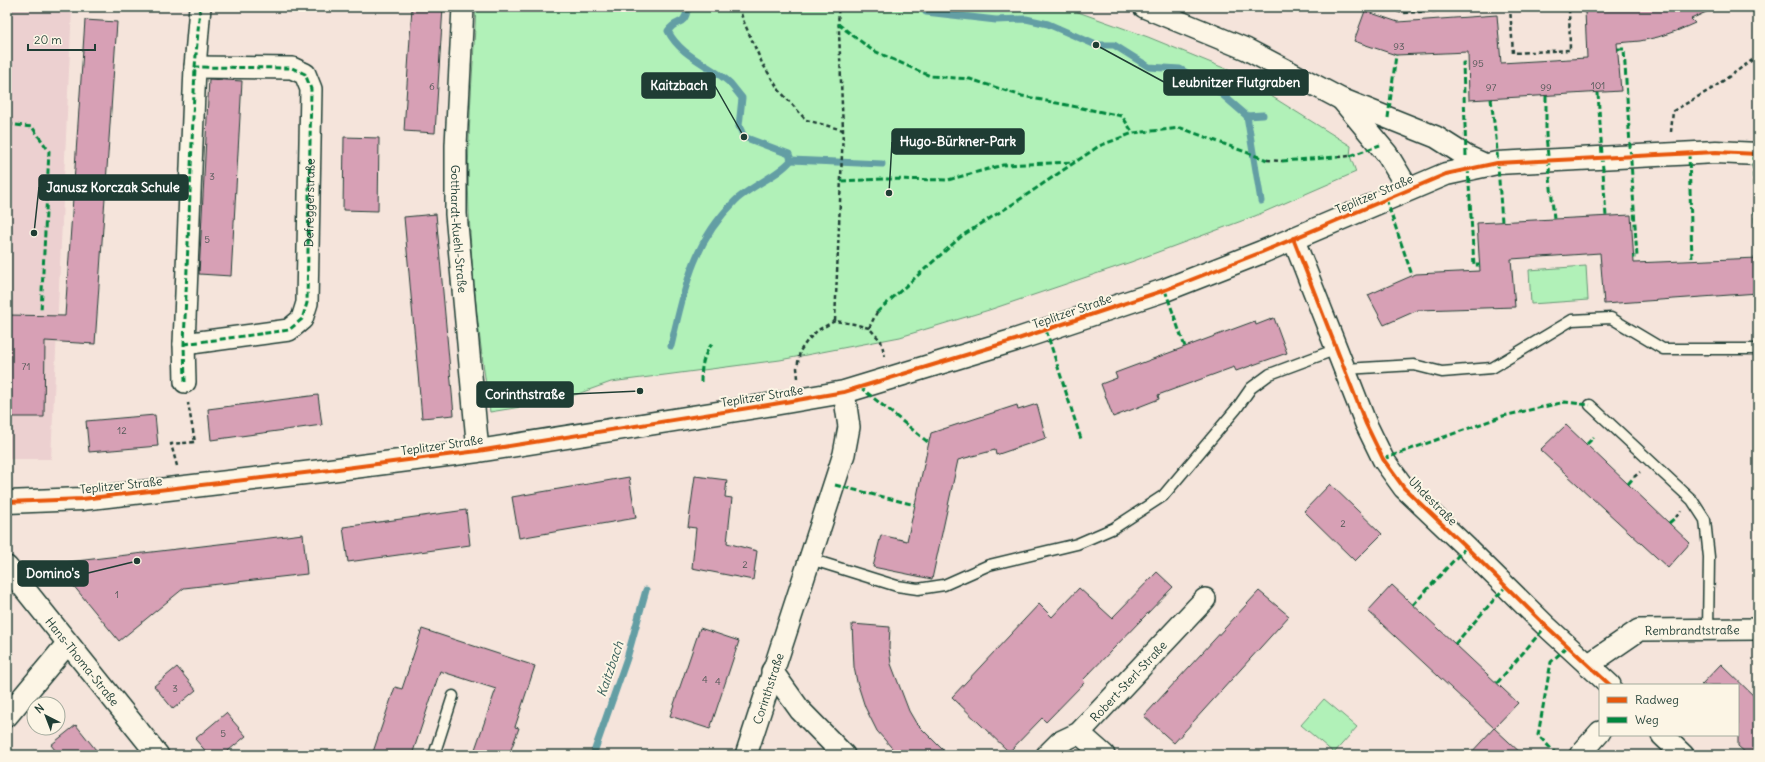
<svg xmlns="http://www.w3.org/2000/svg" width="1765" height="762" font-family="Delius,sans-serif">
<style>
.built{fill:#ecd0d0}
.green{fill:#b1f1b8;stroke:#689776}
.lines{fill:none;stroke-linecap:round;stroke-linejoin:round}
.stream{stroke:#639ea4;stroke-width:7}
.building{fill:#d7a0b5;stroke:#1f3d34}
.lane-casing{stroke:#1f3d34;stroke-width:13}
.street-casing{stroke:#1f3d34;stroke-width:24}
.secondary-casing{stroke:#1f3d34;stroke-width:25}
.path{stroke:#1f3d34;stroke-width:2.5;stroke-dasharray:4 3;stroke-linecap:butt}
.lane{stroke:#fcf5e5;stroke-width:10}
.street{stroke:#fcf5e5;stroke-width:21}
.secondary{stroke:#fcf5e5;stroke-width:22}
.quiet{stroke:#00873e;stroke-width:3;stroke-dasharray:6 3;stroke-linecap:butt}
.cycleway-casing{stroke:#fcf5e5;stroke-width:6}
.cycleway{stroke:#e8590c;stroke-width:4}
.labels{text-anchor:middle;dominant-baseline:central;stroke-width:4;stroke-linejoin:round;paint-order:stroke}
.number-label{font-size:10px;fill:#4d5654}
.street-label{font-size:12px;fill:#1f3d34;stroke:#fcf5e5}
.water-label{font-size:13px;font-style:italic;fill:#365d59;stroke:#fcf5e5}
.leader{fill:none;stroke:#1f3d34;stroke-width:1.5}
.callout-dot{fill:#1f3d34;stroke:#fcf5e5;stroke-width:1.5}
.callout{fill:#1f3d34;stroke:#1f3d34;stroke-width:1.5}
.callout-label{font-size:13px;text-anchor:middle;font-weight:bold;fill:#fff}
</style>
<rect width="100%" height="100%" fill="#f5e4db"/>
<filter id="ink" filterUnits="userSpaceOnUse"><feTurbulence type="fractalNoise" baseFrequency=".025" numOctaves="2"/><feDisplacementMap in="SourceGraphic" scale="8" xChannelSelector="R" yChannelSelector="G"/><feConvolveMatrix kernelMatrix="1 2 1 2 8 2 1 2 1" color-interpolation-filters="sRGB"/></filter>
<g filter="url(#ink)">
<polygon class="built" points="7,7 72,7 51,459 7,459"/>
<g class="green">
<path d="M476 7H1064L1148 37 1231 71 1351 146 1350 156 1356 172 1255 216 1131 262 989 310 900 337 780 360 611 382 558 401 490 412C480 346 472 279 469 213 466 144 473 75 476 7Z"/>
<polygon points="1586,266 1588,300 1531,304 1529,270"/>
<polygon points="1324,699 1357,727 1334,753 1301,725"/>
</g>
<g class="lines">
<g class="stream">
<polyline points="926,12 996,20 1026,19 1048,24 1096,45 1114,45 1149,67 1180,69 1217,90 1247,116 1263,115"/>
<polyline points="1247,116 1261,201"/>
<polyline points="791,160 882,164"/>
<path d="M671 346C684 291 692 243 735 201 749 187 781 174 791 160L789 154 744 137 739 126 742 98C738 93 734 88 730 83 711 65 681 57 668 31 677 17 684 29 688 7"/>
<polyline points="593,755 627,658 646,590"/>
</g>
</g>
<g class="building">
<polygon points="412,7 443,7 435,133 404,131"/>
<polygon points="1630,7 1717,7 1691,19 1695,23 1679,30 1658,37 1640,41 1617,43 1621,91 1469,100 1468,52 1396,55 1354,41 1365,11 1398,22 1497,15 1501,63 1587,58 1585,11"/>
<polygon points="85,20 117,22 95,344 45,341 44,417 7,417 7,315 65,316"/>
<polygon points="209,79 242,81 231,276 199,274"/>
<polygon points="344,137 379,138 378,211 343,210"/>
<polygon points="436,214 454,415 422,418 404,217"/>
<polygon points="1631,215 1634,263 1758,258 1758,293 1604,304 1600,253 1511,259 1515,307 1418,310 1384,325 1368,295 1416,274 1480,271 1477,223"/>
<polygon points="1274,318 1287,353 1236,371 1234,367 1158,395 1159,399 1113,417 1101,384 1117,378 1115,373 1255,321 1256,325"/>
<polygon points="318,395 322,425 211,440 208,409"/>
<polygon points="1037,404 1046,438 996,455 995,450 958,460 932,579 873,567 881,535 907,541 931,433 1017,405 1018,410"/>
<polygon points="155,415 158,446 89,452 86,421"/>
<polygon points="1566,425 1690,543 1668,568 1540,450"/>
<polygon points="695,476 727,480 725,497 732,498 727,543 757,551 753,580 692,568 696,528 688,527"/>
<polygon points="629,477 636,518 519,538 512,497"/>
<polygon points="1330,484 1382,534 1355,561 1304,511"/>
<polygon points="466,510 470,545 348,562 343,527"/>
<polygon points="303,534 307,574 184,588 119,641 63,573 68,562"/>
<polygon points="1157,572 1173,587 1083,680 1085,682 1046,722 1042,718 1009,752 952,697 1039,604 1052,617 1079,588 1112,618"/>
<polygon points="1392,585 1518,703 1494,728 1368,611"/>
<polygon points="1259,591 1289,616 1174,743 1144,716"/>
<polygon points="852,624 890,627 889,647 891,664 909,711 916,723 948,755 898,755 877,731 865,707 857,682 854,667"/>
<polygon points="700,628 739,641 710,729 670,716"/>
<polygon points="422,629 535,666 515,727 519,728 509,755 473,755 496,689 440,671 412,755 372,755 395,687 402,689"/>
<polygon points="1721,664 1758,700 1758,755 1748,755 1738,746 1738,685 1701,685"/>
<polygon points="177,667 196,690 173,709 154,686"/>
<polygon points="226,713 246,736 223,755 209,755 195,739"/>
<polygon points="76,725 100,755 59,755 51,745"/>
<polygon points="1494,728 1523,755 1469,755"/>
</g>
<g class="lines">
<g class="lane-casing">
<g id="lane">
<polyline points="1345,369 1414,365 1442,372 1492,368 1572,320 1611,318 1663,349 1758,349"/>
<polyline points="1590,405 1692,500 1705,520 1709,557 1708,631"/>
<polyline points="810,559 897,586 918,589 944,585 989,565 1077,544 1114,528 1163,496 1237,408 1251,388 1270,374 1337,349"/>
<polyline points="434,755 453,696"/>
</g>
</g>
<g class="street-casing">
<g id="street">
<path id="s1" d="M463 7 456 145V214L478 451"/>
<polyline points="1144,7 1246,49 1341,99 1436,137 1466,156 1486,165"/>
<polyline points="1343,101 1387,154 1408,189"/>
<polyline points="1293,238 1366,424 1383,459 1404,488 1466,547 1546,626 1610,685"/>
<path id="s2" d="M184 344 289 330 302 319 307 303 311 89 305 74 292 68 195 67"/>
<polyline points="185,382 184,344 195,67 200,7"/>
<path id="s3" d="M7 567 158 755"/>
<path id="s4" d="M1588 665 1639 630 1758 629"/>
<polyline points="772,671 800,710 844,755"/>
<polyline points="7,716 67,644"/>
<polyline points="1079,733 1104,755"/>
<polyline points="1662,735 1683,755"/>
<path id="s5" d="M746 755 844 454 849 427 844 392"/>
<path id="s6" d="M1047 755 1060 742 1079 733 1205 599"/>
<polyline points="1580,755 1600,732"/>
</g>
</g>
<g class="secondary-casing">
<polyline id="secondary" points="7,502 82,499 330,470 478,451 774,404 844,392 1015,340 1165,290 1262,252 1446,174 1497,163 1716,152 1758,154"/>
</g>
<g class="path">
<polyline points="739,7 743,20 762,63 779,90 806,120 843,130"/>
<polyline points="1384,7 1403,13 1501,7"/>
<polyline points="1510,7 1513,53 1570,50 1569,7"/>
<polyline points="1671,132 1673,111 1713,88 1758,56"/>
<polyline points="1338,157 1350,156"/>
<polyline points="1267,160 1282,161"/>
<polyline points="835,321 843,130 838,7"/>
<polyline points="869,328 877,312"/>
<polyline points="798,378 797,368 800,351 807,341 818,330 835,321 854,324 869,328 881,341 885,357"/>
<polyline points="177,466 171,444 195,442 188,403"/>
<polyline points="1634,477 1640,472"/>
<polyline points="1676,517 1681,511"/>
</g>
<use href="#lane" class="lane"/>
<use href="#street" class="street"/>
<use href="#secondary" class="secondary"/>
<g class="quiet">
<polyline points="838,24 872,50 930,76 970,79 1022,96 1122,116 1133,133"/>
<polyline points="1618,49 1624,49 1637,257 1633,257"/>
<polyline points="1598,93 1606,217"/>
<polyline points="1546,96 1546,135 1554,219"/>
<polyline points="1491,99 1496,138 1502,222"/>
<polyline points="1388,118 1396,55"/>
<polyline points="7,124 32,127 49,151 41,312"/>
<polyline points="1689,153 1692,261"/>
<polyline points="1753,154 1757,258"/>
<polyline points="1350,156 1380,145"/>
<polyline points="1466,156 1463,63 1468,63"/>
<polyline points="1282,161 1338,157"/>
<polyline points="1468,168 1474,265 1480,265"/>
<polyline points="841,181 885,179 948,180 1003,165 1075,162"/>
<polyline points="1386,199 1412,275"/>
<polyline points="1165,290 1185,347"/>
<polyline points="877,312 963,235 1013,204 1099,146 1133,133 1181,128 1267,160"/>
<polyline points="1046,330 1081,439"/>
<polyline points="184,344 289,330 302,319 307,303 311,89 305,74 292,68 195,67"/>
<polyline points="185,382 184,344 195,67 200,7"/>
<path d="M701 382C701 368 703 355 712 344"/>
<polyline points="860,387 929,443"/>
<polyline points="1587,444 1594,437"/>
<polyline points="1383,459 1503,416 1565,402 1590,405"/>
<polyline points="1628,484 1634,477"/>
<polyline points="835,485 915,505"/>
<polyline points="1669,523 1676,517"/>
<polyline points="1413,605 1466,547"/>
<polyline points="1455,644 1506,586"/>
<polyline points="1497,683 1546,626"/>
<polyline points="630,755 634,755"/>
<polyline points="1557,755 1538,735 1551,662 1568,646"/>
</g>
<g class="cycleway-casing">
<g id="cycleway">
<polyline points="1293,238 1366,424 1383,459 1404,488 1466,547 1546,626 1610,685"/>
<polyline points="7,502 82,499 330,470 478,451 774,404 844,392 1015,340 1165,290 1262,252 1446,174 1497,163 1716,152 1758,154"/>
</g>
</g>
<use href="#cycleway" class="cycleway"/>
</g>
</g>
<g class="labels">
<g class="number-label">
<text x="1399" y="46">93</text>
<text x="1478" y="63">95</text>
<text x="1598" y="85">101</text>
<text x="432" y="86">6</text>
<text x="1491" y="87">97</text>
<text x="1546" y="87">99</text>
<text x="212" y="176">3</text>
<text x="207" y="239">5</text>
<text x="26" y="366">71</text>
<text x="122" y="430">12</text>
<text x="1343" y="523">2</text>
<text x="745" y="564">2</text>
<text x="117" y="594">1</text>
<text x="705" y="679">4</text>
<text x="718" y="681">4</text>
<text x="175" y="688">3</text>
<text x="223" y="733">5</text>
</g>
<g class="street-label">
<text transform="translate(1374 194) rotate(-23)">Teplitzer Straße</text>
<text stroke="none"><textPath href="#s2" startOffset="240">Defreggerstraße</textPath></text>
<text stroke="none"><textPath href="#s1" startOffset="222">Gotthardt-Kuehl-Straße</textPath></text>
<text transform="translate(1072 311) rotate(-19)">Teplitzer Straße</text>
<text transform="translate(762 396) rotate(-9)">Teplitzer Straße</text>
<text transform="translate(442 445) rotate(-8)">Teplitzer Straße</text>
<text transform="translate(121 485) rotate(-6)">Teplitzer Straße</text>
<text transform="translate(1433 501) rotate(45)">Uhdestraße</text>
<text stroke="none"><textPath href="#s4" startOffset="115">Rembrandtstraße</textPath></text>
<text stroke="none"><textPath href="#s3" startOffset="121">Hans-Thoma-Straße</textPath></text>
<text stroke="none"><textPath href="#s6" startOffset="111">Robert-Sterl-Straße</textPath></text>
<text stroke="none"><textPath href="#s5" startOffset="70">Corinthstraße</textPath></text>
</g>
<g class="water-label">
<text transform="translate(610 669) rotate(-71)">Kaitzbach</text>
</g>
</g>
<path class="leader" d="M1096 45L1164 82M744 137L715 86M889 193L892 142M34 233L39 187M640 391L573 394M137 561L88 573"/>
<g class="callout-dot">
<circle cx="1096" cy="45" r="4"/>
<circle cx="744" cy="137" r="4"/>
<circle cx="889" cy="193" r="4"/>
<circle cx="34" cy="233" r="4"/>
<circle cx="640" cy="391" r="4"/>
<circle cx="137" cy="561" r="4"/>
</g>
<g class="callout">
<rect x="1164" y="70" width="144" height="25" rx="4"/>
<rect x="642" y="73" width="73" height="25" rx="4"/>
<rect x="892" y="129" width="132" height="25" rx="4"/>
<rect x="39" y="175" width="149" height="25" rx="4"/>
<rect x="477" y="382" width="96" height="25" rx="4"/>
<rect x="18" y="561" width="70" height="25" rx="4"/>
</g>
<g class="callout-label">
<text x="1236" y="87">Leubnitzer Flutgraben</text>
<text x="679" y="90">Kaitzbach</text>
<text x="958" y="146">Hugo-Bürkner-Park</text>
<text x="113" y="192">Janusz Korczak Schule</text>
<text x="525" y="399">Corinthstraße</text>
<text x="53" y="578">Domino's</text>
</g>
<rect width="1765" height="762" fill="none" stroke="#fcf5e5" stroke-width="24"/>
<rect x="12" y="12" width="1741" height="738" fill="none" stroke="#1f3d34" stroke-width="1.5" filter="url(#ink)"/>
<rect x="1599" y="684" width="140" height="52" fill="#fcf5e5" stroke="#a4ab9e"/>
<rect x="1607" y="697" width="20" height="6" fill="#e8590c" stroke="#a4ab9e"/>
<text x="1635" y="704" font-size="12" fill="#1f3d34">Radweg</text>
<rect x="1607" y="717" width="20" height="6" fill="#00873e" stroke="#a4ab9e"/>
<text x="1635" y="724" font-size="12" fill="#1f3d34">Weg</text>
<g transform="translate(46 716) rotate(318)"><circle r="19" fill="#fcf5e5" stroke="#a4ab9e"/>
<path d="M0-3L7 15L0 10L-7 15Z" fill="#1f3d34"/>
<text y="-6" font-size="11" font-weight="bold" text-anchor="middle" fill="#1f3d34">N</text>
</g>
<path d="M28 44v6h67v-6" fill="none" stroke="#1f3d34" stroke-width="2"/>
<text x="34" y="44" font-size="12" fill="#1f3d34" stroke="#fcf5e5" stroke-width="3" paint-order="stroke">20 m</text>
</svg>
